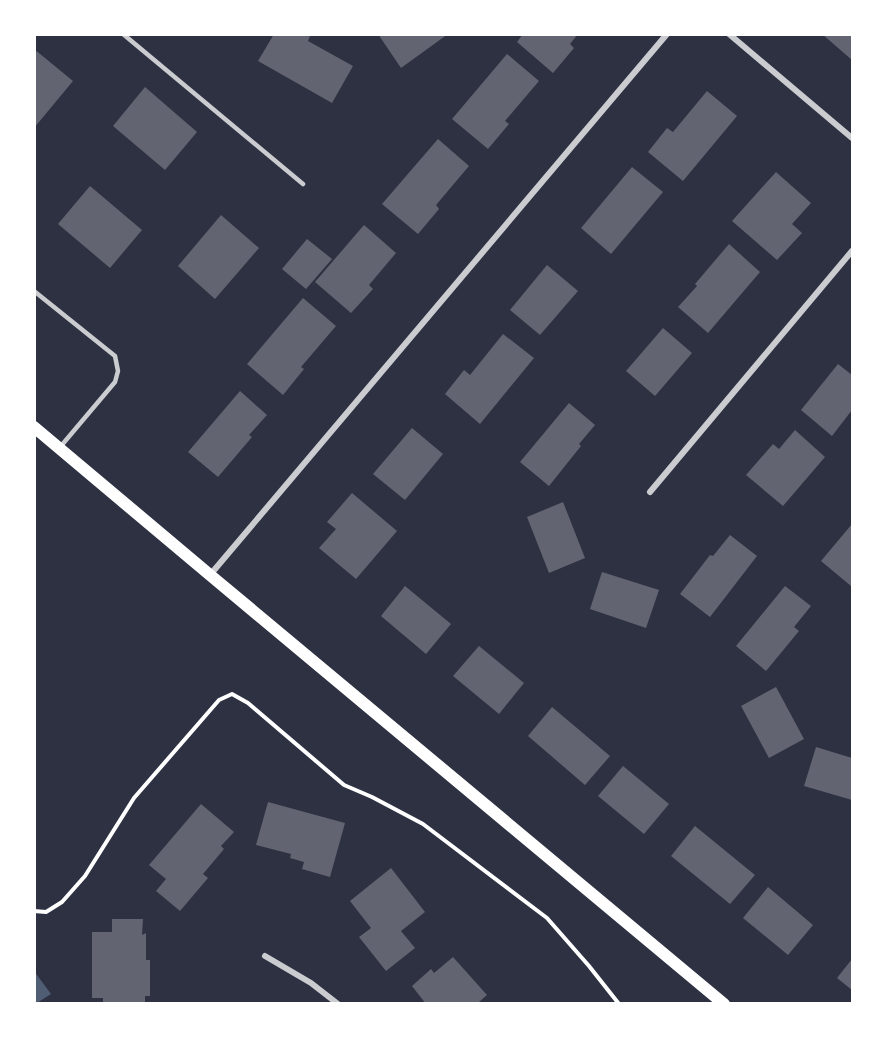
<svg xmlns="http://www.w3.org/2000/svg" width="887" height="1038" font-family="'Archivo Narrow',sans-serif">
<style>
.water{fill:#4f5d75}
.building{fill:#626471}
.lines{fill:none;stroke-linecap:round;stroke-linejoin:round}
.path{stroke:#fff;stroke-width:4}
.service{stroke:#caccd0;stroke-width:4.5}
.minor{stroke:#caccd0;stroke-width:6}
.secondary{stroke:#fff;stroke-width:12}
</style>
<rect width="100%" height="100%" fill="#2d3142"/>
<polygon class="water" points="34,971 51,994 37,1003 35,1003"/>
<g class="building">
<polygon points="274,34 307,34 310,36 308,41 353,66 332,103 258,61"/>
<polygon points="378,34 448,34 401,68"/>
<polygon points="523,34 578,34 570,44 574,48 553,73 517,42"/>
<polygon points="822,34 852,34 852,60"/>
<polygon points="34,49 73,81 34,128"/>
<polygon points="507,54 539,81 505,121 509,124 488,149 452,119"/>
<polygon points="145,87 197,132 165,170 113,126"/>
<polygon points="707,91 737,116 683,181 648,152 667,128 673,132"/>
<polygon points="438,139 469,166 436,205 439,209 418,234 382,204"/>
<polygon points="632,167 663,192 611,254 581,228"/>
<polygon points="776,172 811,203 792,224 802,233 777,260 732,221"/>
<polygon points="90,186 142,230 110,268 58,224"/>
<polygon points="221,215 259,248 215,299 178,266"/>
<polygon points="364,225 396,253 369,285 373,289 351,313 315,282"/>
<polygon points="307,239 332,259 306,289 282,269"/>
<polygon points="729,244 760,272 708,333 678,307 697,286 695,284"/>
<polygon points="547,265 578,291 540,335 510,310"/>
<polygon points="303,298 336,326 301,367 304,369 283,395 247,364"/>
<polygon points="663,328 692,353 655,396 626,371"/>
<polygon points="503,334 534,358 480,424 445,394 464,370 470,375"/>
<polygon points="838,364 852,375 852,410 832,436 801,410"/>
<polygon points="240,391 267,415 249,435 252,437 218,477 188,452"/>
<polygon points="569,403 595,425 579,444 581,446 549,486 520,462"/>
<polygon points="412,428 443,454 405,500 373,474"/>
<polygon points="795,430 825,457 783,506 746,475 773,444 779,449"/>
<polygon points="352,493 397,531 356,579 319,548 336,529 327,522"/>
<polygon points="563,502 585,558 549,573 527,517"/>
<polygon points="852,524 852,584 851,586 821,561"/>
<polygon points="730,535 757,556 710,617 680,594 710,555 713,556"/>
<polygon points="602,572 659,590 646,628 590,609"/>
<polygon points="405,586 451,624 426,654 381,616"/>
<polygon points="785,586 811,606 794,627 799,631 766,671 736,646"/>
<polygon points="479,646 524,683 499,714 453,676"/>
<polygon points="776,687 804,739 769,758 741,706"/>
<polygon points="552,707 610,756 585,785 528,736"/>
<polygon points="816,747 852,758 852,800 804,786"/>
<polygon points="623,766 669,804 644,834 598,796"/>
<polygon points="268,802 345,823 330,877 302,869 304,862 290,858 291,854 256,845"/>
<polygon points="201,804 234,832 221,846 224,849 203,874 208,878 180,911 156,891 166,879 149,865"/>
<polygon points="695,826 755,875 730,904 671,856"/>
<polygon points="391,868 425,912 401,931 415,948 386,971 359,937 371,928 350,901"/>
<polygon points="768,887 813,925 788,955 743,918"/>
<polygon points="112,919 143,919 142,935 146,933 146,960 150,960 150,996 145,996 145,1004 103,1004 103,998 92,998 92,932 112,932"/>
<polygon points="453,957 487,995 479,1002 480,1004 426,1004 412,986 431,969 434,973"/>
<polygon points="852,959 852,990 837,978"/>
</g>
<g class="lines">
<polyline class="path" points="34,911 46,912 62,902 85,876 134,798 219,700 232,694 248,703 344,785 372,797 423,824 547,918 589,966 619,1004"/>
<g class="service">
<polyline points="123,34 303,184"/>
<polyline points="34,291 115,356 118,371 115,382 61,446"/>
</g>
<g class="minor">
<polyline points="729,34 852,138"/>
<polyline points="650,492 852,251"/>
<polyline points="210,575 667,34"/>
<polyline points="265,956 311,983 338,1004"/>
</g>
<polyline class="secondary" points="34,427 210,575 724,1004"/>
</g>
<rect width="887" height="1038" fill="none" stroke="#ffffff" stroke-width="72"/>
</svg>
